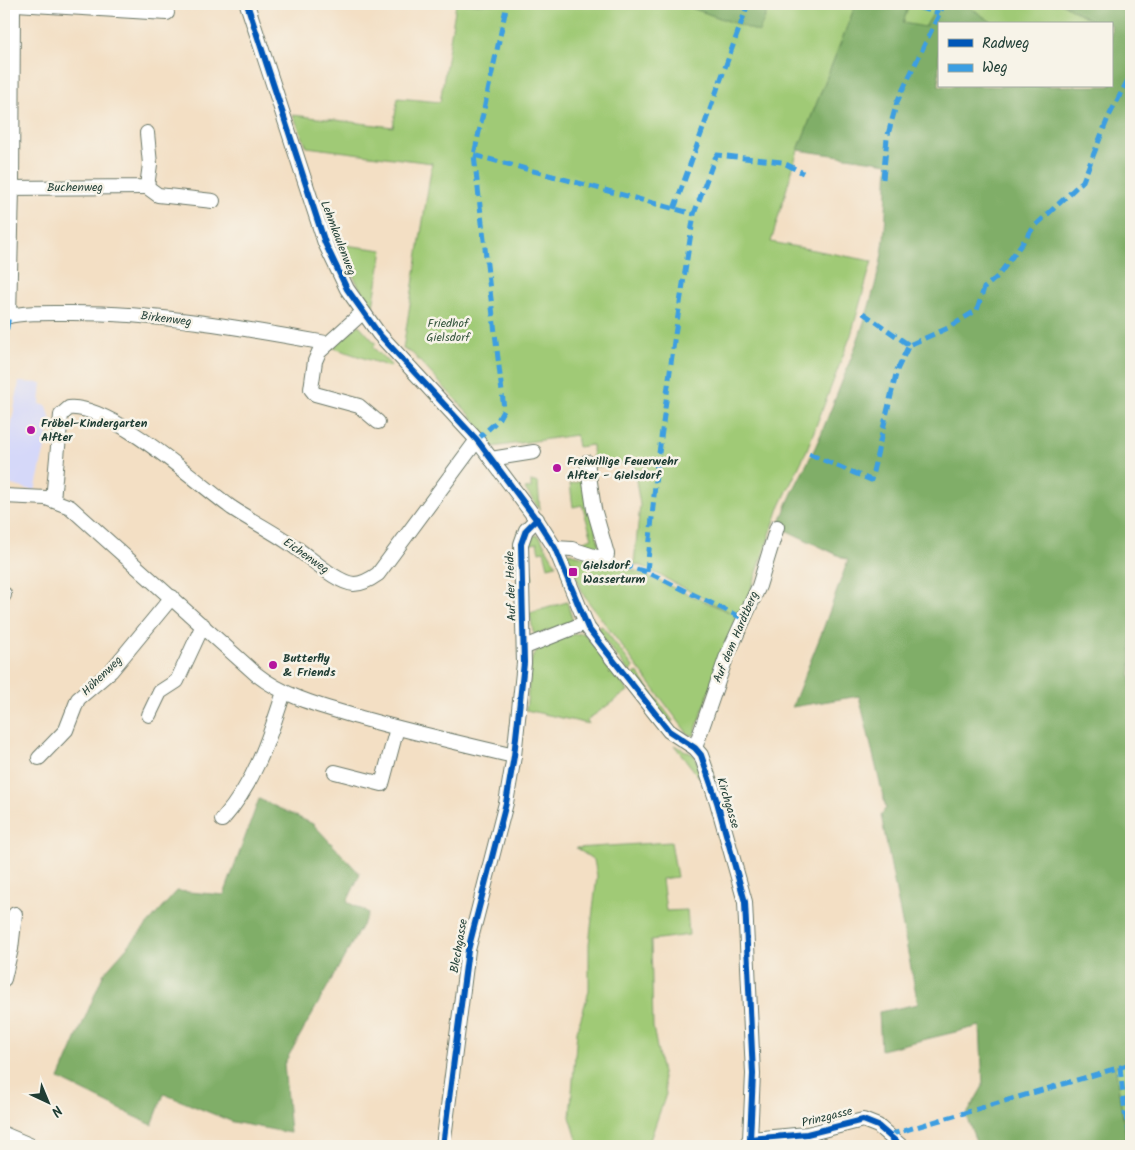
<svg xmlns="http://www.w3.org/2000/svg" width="1135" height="1150" font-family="Kalam,sans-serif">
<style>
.built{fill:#d5d8f9}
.green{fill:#a0ca76;stroke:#608455}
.forest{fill:#80ae67;stroke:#50764e}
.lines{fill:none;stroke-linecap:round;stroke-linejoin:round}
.minor-casing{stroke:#697666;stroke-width:16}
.minor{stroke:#fff;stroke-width:14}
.quiet{stroke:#3c9ee2;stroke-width:5;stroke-dasharray:10 5;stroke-linecap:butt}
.cycleway-casing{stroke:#f7f3e8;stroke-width:9}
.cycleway{stroke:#0057b8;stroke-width:6}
.poi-dot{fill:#b5179e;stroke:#f7f3e8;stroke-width:2}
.labels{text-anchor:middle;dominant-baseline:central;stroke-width:5;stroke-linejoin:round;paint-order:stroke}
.street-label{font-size:12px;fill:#1f3d34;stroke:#f7f3e8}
.park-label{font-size:12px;fill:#395941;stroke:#f7f3e8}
.poi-label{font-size:12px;font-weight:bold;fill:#1f3d34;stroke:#f7f3e8;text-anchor:start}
</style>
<rect width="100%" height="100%" fill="#f7f3e8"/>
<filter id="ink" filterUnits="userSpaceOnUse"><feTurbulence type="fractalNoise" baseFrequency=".02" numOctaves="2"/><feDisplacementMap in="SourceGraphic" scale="10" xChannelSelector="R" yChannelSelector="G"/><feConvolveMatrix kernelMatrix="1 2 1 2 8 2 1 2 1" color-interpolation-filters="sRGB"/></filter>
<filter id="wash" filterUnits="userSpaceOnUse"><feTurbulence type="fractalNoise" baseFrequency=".0096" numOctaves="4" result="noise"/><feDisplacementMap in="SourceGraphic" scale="20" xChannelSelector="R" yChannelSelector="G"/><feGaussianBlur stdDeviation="1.12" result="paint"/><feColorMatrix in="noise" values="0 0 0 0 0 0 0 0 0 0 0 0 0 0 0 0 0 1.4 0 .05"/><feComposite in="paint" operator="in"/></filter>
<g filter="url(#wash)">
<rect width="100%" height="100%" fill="#f3dfc4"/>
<polygon class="built" points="19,382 42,383 40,404 47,406 51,421 35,491 4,483 4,467"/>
<g class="green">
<polygon points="456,4 690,4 689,7 759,31 770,4 856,4 798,150 771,242 872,261 851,335 806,452 779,508 753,584 720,659 694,736 688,734 584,596 566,552 636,571 729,612 644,567 634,564 640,505 633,462 593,467 592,445 578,447 576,435 493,447 472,417 412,353 403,349 432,163 307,147 293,115 393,127 398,98 440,102"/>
<polygon points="909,4 939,4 925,28 903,23"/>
<polygon points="965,4 1063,4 1097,24 994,24"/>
<polygon points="337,244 383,250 372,312"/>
<polygon points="359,325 376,344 373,347 391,365 390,367 331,347"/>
<polygon points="585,480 600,550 596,552 562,545 559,539 585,547 584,541 592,538 582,505 573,507 570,484"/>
<polygon points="531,481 538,483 540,510 525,489 531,488"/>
<polygon points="537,535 540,537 556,565 548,567 544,551 539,552 537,543 528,545 530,554 527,555 533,579 527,580 526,540 530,536"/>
<polygon points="567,602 573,621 536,635 533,632 530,613"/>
<polygon points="602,626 634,668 629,672 595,628"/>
<path d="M584 633 628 691 587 720 589 724 526 710 532 658C543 640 564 635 584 633Z"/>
<polygon points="637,672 673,721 669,723 632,676"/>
<polygon points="674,745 694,755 702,774 699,777"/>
<polygon points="671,842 677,877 662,879 666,911 687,910 689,935 651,940 653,1027 666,1094 648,1146 579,1146 570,1117 577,1031 589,991 589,944 597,876 594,860 576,848"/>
<polygon points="1131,1063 1131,1146 1130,1146 1127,1143 1115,1066"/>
</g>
<g class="forest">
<polygon points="690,4 770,4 759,32 689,7"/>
<path d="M856 4H909L903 23 925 27 939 4H965L994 24H939V86H1111V24H1097L1063 4H1131V1063L1115 1066 1127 1143 1117 1146H978L966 1116 983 1086 980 1026 881 1050 879 1012 918 1004 881 815 886 808 859 696 792 707 822 632 848 560 779 527C788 494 808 466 821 434 843 379 867 323 880 265 887 232 886 196 888 163L798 150Z"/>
<polygon points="259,799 313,824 360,874 347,902 369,913 284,1064 290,1133 233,1122 164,1094 152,1125 59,1079 104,973 177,891 224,895"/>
</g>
</g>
<g filter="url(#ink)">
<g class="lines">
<g class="minor-casing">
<g id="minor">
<polyline points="16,4 167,13"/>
<polyline points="247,4 325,243 347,289 379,334 477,440 539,523 555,548 588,628 669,731 695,748 701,755 717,802 745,902 753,1074 750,1139 745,1146"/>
<polyline points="147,187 158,195 213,201"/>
<polyline points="4,188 147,187 150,164 147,133"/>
<polyline points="362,313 319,352 315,361 311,389 315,394 359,406 378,422"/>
<polyline points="9,316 12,188 13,4"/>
<path d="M4 317C26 312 49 313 72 313 158 313 243 328 326 343"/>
<polyline points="491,459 534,452"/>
<path d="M4 496 46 498 70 507 256 674C286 698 324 707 361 718 411 732 463 744 514 756"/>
<path d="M53 500 61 415 69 408C111 404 196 482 232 508 253 522 276 533 296 548 311 558 337 583 354 584 363 584 371 579 378 574L477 440"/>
<polyline points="555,548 572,549 606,560 607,554 594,509 587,462"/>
<polyline points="4,595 4,594"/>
<polyline points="525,647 585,623"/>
<polyline points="149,715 160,692 177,681 203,625"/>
<polyline points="695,748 726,658 759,586 777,527"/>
<polyline points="39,758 66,730 78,699 111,671 172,597"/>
<polyline points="335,772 382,784 397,728"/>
<path d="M222 820C255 782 269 739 284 692"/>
<polyline points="4,979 11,949 15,914"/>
<polyline points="4,1134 32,1146"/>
<polyline points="750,1139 807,1134 863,1120 878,1126 901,1146"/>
<polyline points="443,1146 468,950 506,803 514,756 524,663 521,544 526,530 537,519"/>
</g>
</g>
<use href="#minor" class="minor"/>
<g class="quiet">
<polyline points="905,4 939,13"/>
<polyline points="474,155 694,214"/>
<polyline points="883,179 887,138 897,102 944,4"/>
<polyline points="674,209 748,4"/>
<polyline points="863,313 909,345"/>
<polyline points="4,344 9,316"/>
<polyline points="477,440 498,420 504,409 474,155 507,4"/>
<polyline points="809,454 871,480 897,370 909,345 948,328 977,310 984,288 998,276 1034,227 1083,181 1108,118 1131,74"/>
<polyline points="657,468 674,341 694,214 714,160 717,155 782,162 803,173"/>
<polyline points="622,565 647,572 744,619"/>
<polyline points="647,572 657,463"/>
<polyline points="1120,1067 1125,1113 1131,1140"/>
<polyline points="889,1135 1131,1064"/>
</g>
<g class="cycleway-casing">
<g id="cycleway">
<polyline points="247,4 325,243 347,289 379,334 477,440 539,523 555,548 588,628 669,731 695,748 701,755 717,802 745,902 753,1074 750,1139 807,1134 863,1120 878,1126 901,1146"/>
<polyline points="443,1146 468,950 506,803 514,756 524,663 521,544 526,530 537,519"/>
</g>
</g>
<use href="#cycleway" class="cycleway"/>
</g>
</g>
<g class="poi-dot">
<circle cx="31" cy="430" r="5"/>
<circle cx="557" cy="468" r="5"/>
<rect x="568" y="567" width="10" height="10" rx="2.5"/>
<circle cx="273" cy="665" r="5"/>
</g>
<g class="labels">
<g class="street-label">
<text x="75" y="187">Buchenweg</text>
<text transform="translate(338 238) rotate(69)">Lehmkaulenweg</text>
<text transform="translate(166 319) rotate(7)">Birkenweg</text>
<text transform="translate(306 556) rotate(35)">Eichenweg</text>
<text transform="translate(511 586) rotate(-92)">Auf der Heide</text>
<text transform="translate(736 637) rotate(-67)">Auf dem Hardtberg</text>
<text transform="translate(102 676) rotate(-44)">Höhenweg</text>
<text transform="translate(728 803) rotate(73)">Kirchgasse</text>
<text transform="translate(459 946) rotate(-80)">Blechgasse</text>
<text transform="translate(827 1117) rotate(-14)">Prinzgasse</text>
</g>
<g class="park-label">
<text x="448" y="323">Friedhof<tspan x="448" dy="14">Gielsdorf</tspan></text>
</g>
<g class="poi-label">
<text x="41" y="423">Fröbel-Kindergarten<tspan x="41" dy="14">Alfter</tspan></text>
<text x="567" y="461">Freiwillige Feuerwehr<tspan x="567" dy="14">Alfter - Gielsdorf</tspan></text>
<text x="583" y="565">Gielsdorf<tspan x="583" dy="14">Wasserturm</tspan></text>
<text x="283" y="658">Butterfly<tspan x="283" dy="14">&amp; Friends</tspan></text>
</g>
</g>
<rect width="1135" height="1150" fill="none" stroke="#f7f3e8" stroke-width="20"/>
<rect x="938" y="22" width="175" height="65" fill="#f7f3e8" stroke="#a1aaa0"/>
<rect x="948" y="39" width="25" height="8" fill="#0057b8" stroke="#a1aaa0"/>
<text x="982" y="48" font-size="15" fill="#1f3d34">Radweg</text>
<rect x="948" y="64" width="25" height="8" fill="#3c9ee2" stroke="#a1aaa0"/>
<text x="982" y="72" font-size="15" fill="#1f3d34">Weg</text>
<g transform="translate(48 1102) rotate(136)" stroke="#f7f3e8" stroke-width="4" paint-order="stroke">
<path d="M0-4L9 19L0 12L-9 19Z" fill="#1f3d34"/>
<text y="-8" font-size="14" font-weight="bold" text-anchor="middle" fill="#1f3d34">N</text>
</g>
</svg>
